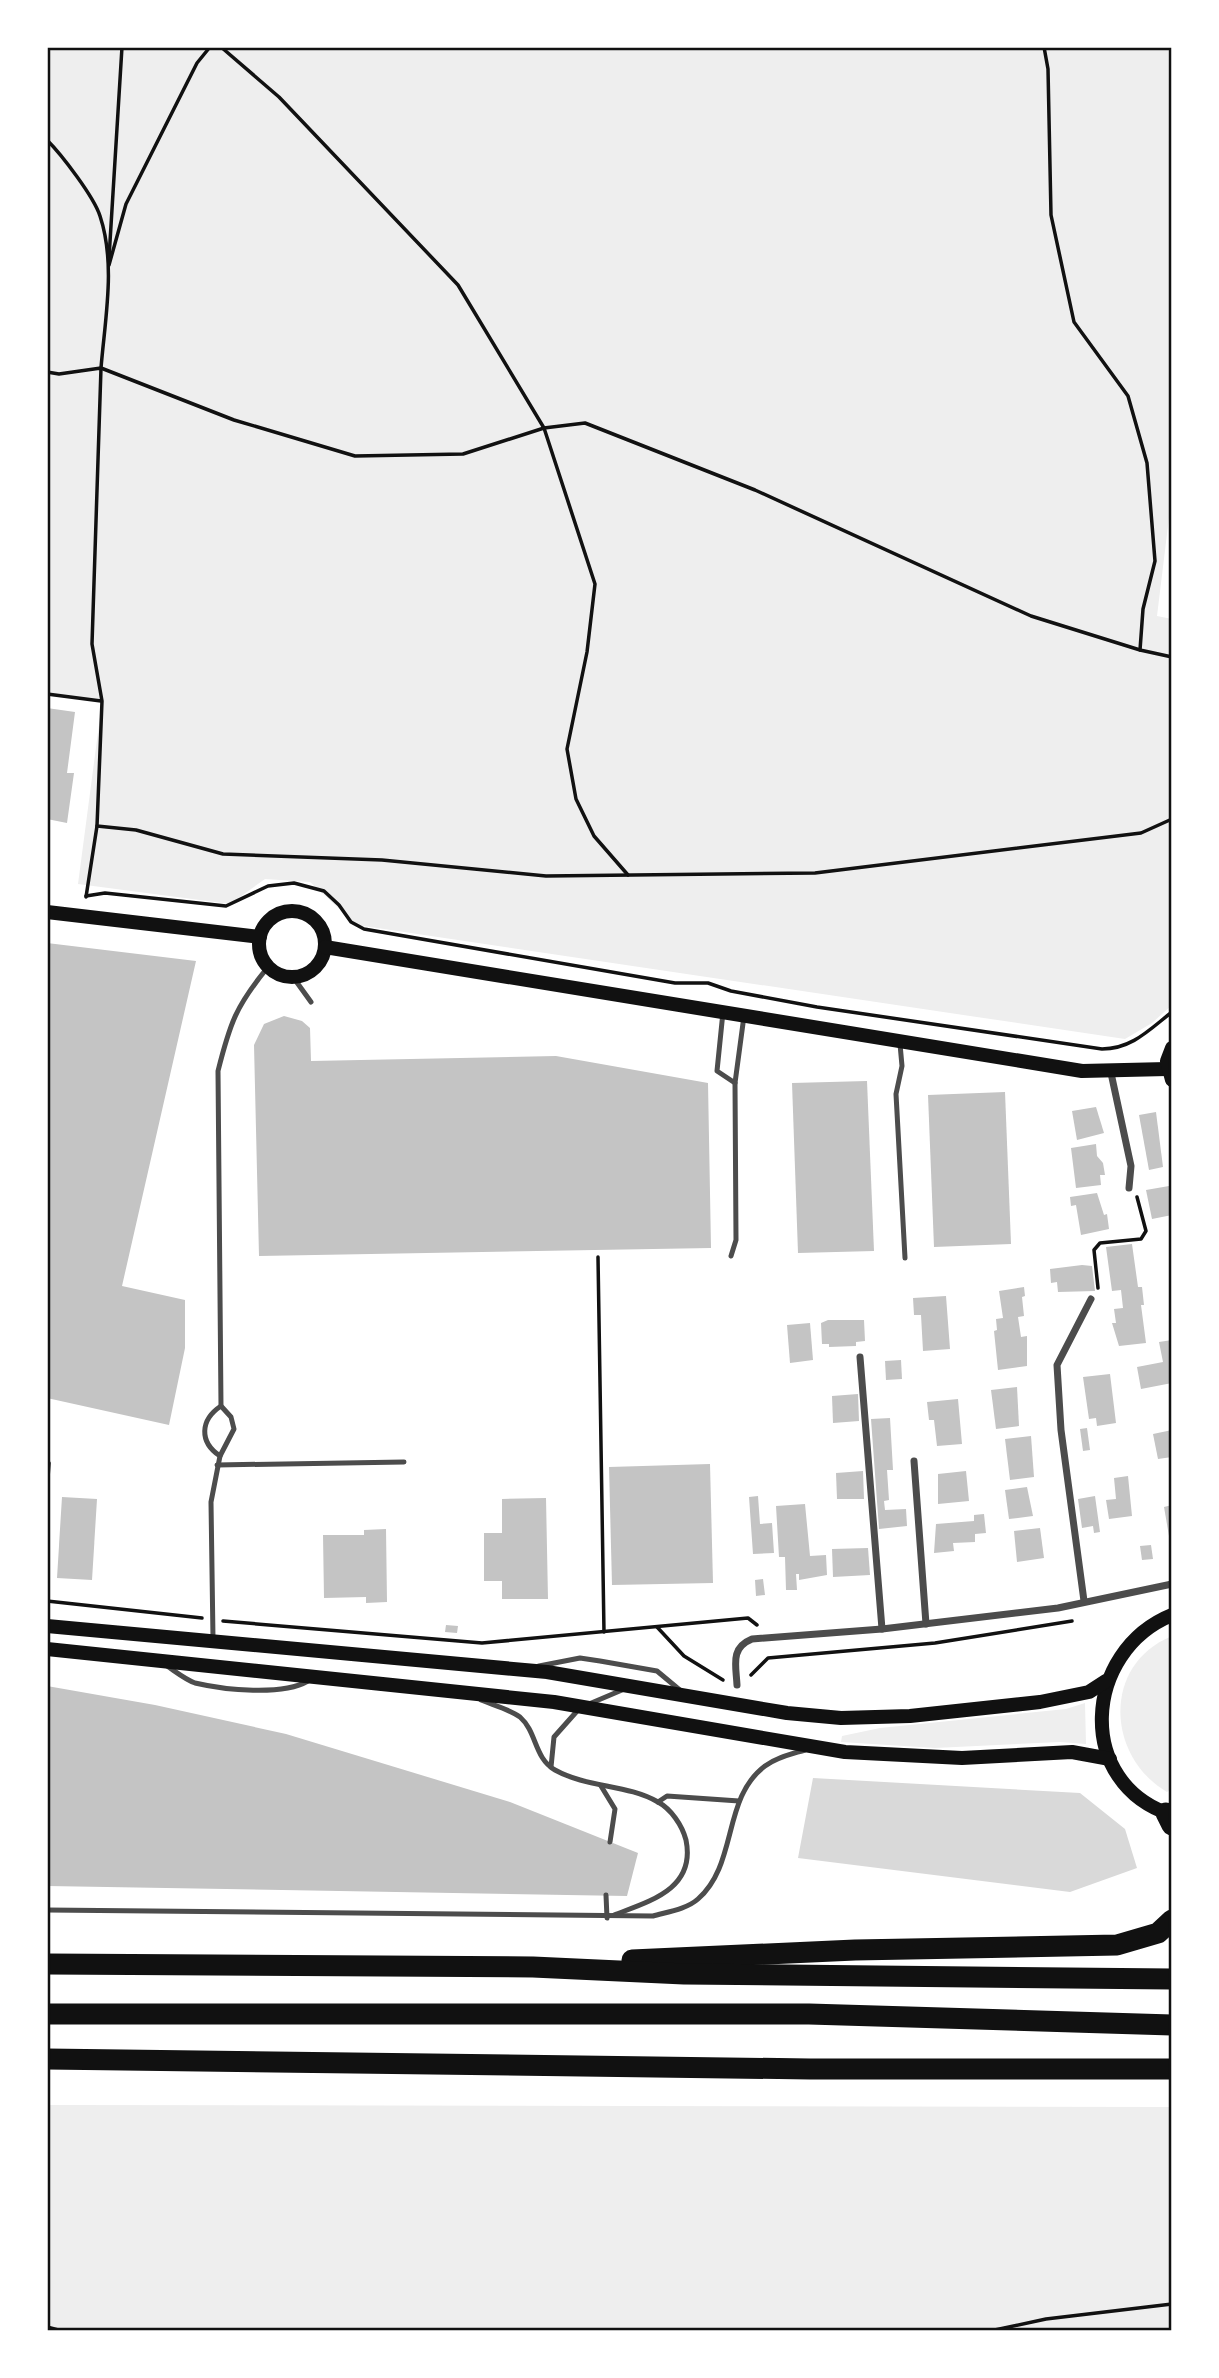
<svg xmlns="http://www.w3.org/2000/svg" width="1219" height="2378" font-family="'Source Serif 4',serif">
<style>
.green{fill:#eee}
.water{fill:#d9d9d9}
.building{fill:#c4c4c4}
.lines{fill:none;stroke-linecap:round;stroke-linejoin:round}
.path{stroke:#111;stroke-width:3.5}
.service{stroke:#4c4c4c;stroke-width:5}
.minor{stroke:#4c4c4c;stroke-width:7}
.secondary{stroke:#111;stroke-width:14}
.motorway{stroke:#111;stroke-width:21}
.neatline{fill:none;stroke:#111;stroke-width:2.5}
</style>
<rect width="100%" height="100%" fill="#fff"/>
<g class="green">
<polygon points="47,47 1168,47 1172,493 1157,616 1172,619 1172,1005 1152,1023 1125,1039 357,925 310,882 265,879 230,904 78,884 102,702 47,693"/>
<path d="M1172 1636V1788L1167 1792C1107 1757 1101 1665 1172 1636Z"/>
<polygon points="1085,1703 1086,1744 1060,1742 935,1748 841,1742 842,1736 880,1728 1066,1709"/>
<polygon points="47,2105 1172,2107 1172,2331 47,2331"/>
</g>
<polygon class="water" points="813,1778 1080,1793 1125,1829 1137,1868 1070,1892 798,1858"/>
<g class="building">
<polygon points="47,708 75,712 67,773 74,773 67,823 47,819"/>
<polygon points="47,943 196,961 122,1286 185,1300 185,1348 169,1425 47,1398"/>
<polygon points="284,1016 302,1021 310,1028 311,1061 556,1056 708,1083 711,1248 259,1256 254,1045 264,1024"/>
<polygon points="867,1081 874,1251 798,1253 792,1083"/>
<polygon points="1005,1092 1011,1244 934,1247 928,1095"/>
<polygon points="1096,1107 1104,1133 1077,1140 1072,1111"/>
<polygon points="1156,1112 1163,1167 1149,1170 1139,1115"/>
<polygon points="1096,1144 1097,1156 1103,1163 1105,1175 1100,1175 1101,1185 1076,1188 1071,1148"/>
<polygon points="1169,1186 1172,1215 1152,1219 1146,1190"/>
<polygon points="1097,1193 1104,1215 1107,1214 1109,1229 1081,1235 1076,1205 1071,1206 1070,1197"/>
<polygon points="1132,1244 1138,1287 1142,1287 1144,1305 1141,1305 1146,1343 1119,1346 1112,1323 1116,1323 1114,1309 1123,1308 1121,1290 1112,1291 1106,1247"/>
<polygon points="1082,1265 1092,1266 1095,1291 1058,1292 1057,1282 1051,1283 1050,1269"/>
<polygon points="1024,1287 1025,1296 1022,1297 1024,1316 1018,1317 1021,1337 1027,1336 1027,1366 998,1370 994,1331 997,1330 996,1319 1003,1318 999,1291"/>
<polygon points="946,1296 950,1349 923,1351 921,1315 914,1315 913,1298"/>
<polygon points="828,1320 864,1320 865,1341 856,1342 856,1346 829,1347 829,1344 822,1344 821,1323"/>
<polygon points="810,1323 813,1360 790,1363 787,1325"/>
<polygon points="1172,1340 1172,1383 1141,1389 1137,1367 1163,1362 1159,1342"/>
<polygon points="901,1360 902,1379 886,1380 885,1361"/>
<polygon points="1110,1374 1116,1423 1097,1426 1096,1418 1089,1419 1083,1377"/>
<polygon points="1017,1387 1019,1426 996,1429 991,1390"/>
<polygon points="858,1394 859,1421 833,1423 832,1396"/>
<polygon points="958,1399 962,1444 937,1446 934,1420 929,1420 927,1402"/>
<polygon points="890,1418 893,1470 887,1470 889,1500 884,1501 885,1510 906,1509 907,1526 879,1529 871,1419"/>
<polygon points="1087,1428 1090,1450 1083,1451 1080,1429"/>
<polygon points="1172,1430 1172,1457 1158,1459 1153,1434"/>
<polygon points="1031,1436 1034,1477 1010,1480 1005,1439"/>
<polygon points="710,1464 713,1583 612,1585 609,1467"/>
<polygon points="863,1471 864,1499 837,1499 836,1473"/>
<polygon points="966,1471 969,1501 938,1504 938,1474"/>
<polygon points="1128,1476 1132,1516 1109,1519 1106,1500 1116,1499 1114,1478"/>
<polygon points="1027,1487 1033,1516 1009,1519 1005,1490"/>
<polygon points="758,1496 760,1524 772,1523 774,1553 753,1554 749,1497"/>
<polygon points="1095,1496 1100,1532 1094,1533 1093,1526 1082,1528 1078,1499"/>
<polygon points="62,1497 97,1499 92,1580 57,1578"/>
<polygon points="546,1498 548,1599 502,1599 502,1581 484,1581 484,1533 502,1533 502,1499"/>
<polygon points="805,1504 810,1556 826,1555 827,1575 799,1580 799,1574 796,1574 797,1590 786,1590 785,1557 779,1557 776,1506"/>
<polygon points="1172,1505 1172,1536 1169,1536 1164,1507"/>
<polygon points="984,1514 986,1533 975,1534 975,1542 953,1543 954,1551 934,1553 936,1524 974,1521 974,1515"/>
<polygon points="1040,1528 1044,1558 1017,1562 1014,1531"/>
<polygon points="386,1529 387,1602 366,1603 366,1597 324,1598 323,1535 364,1535 364,1530"/>
<polygon points="1151,1545 1153,1559 1142,1560 1140,1546"/>
<polygon points="868,1548 870,1575 833,1577 832,1549"/>
<polygon points="763,1579 765,1595 756,1596 755,1580"/>
<polygon points="446,1625 458,1626 457,1633 445,1632"/>
<polygon points="47,1686 155,1705 286,1734 510,1802 638,1853 627,1896 47,1886"/>
</g>
<g class="lines">
<g class="path">
<polyline points="221,47 279,97 458,285 544,428 595,584 587,652 567,749 576,799 594,836 628,875"/>
<polyline points="1044,47 1048,69 1051,215 1074,322 1128,396 1147,463 1155,561 1143,609 1140,650 1172,657"/>
<path d="M47 140C62 155 94 197 100 216 116 264 105 319 101 368L234 420 355 456 463 454 544 428 585 423 755 490 1031 616 1140 650"/>
<polyline points="109,258 122,47"/>
<polyline points="109,265 126,204 197,63 210,47"/>
<polyline points="47,372 59,374 101,368 92,644 102,701 97,826 136,830 223,854 382,860 546,876 815,873 1141,833 1172,819"/>
<polyline points="47,694 101,701"/>
<path d="M86 896 105 893 226 906 268 886 294 883 324 891 339 905 351 922 364 929 675 983H708L731 991 817 1007 1102 1049C1132 1049 1150 1029 1172 1012"/>
<polyline points="86,897 97,826"/>
<polyline points="598,1257 604,1632"/>
<polyline points="1098,1288 1094,1250 1100,1243 1141,1239 1146,1231 1137,1197"/>
<polyline points="48,1478 49,1463"/>
<polyline points="47,1601 202,1618"/>
<polyline points="223,1621 482,1643 748,1618 757,1625"/>
<polyline points="657,1627 684,1656 723,1680"/>
<polyline points="751,1675 768,1658 935,1643 1072,1621"/>
<polyline points="47,2327 62,2331"/>
<polyline points="990,2331 1046,2319 1172,2304"/>
</g>
<g class="service">
<polyline points="293,977 311,1002"/>
<polyline points="723,1012 717,1071 735,1083"/>
<polyline points="900,1044 902,1066 896,1094 905,1258"/>
<polyline points="731,1256 736,1240 735,1083 744,1016"/>
<path d="M220 1456C199 1442 200 1420 221 1406"/>
<polyline points="217,1465 404,1462"/>
<path d="M213 1638 211 1502 220 1456 234 1429 231 1417 221 1406 218 1071C230 1023 236 1006 268 967"/>
<path d="M167 1666C176 1672 186 1680 195 1683 225 1690 282 1696 308 1681"/>
<polyline points="539,1666 580,1658 600,1661 657,1671 681,1691"/>
<path d="M481 1700C493 1705 509 1709 520 1717 537 1732 534 1758 555 1770 587 1788 627 1784 658 1802 671 1809 682 1825 686 1840 696 1889 650 1901 614 1915"/>
<polyline points="589,1704 622,1690"/>
<polyline points="551,1767 554,1737 578,1710"/>
<polyline points="601,1786 615,1809 610,1842"/>
<polyline points="658,1802 667,1796 739,1801"/>
<polyline points="606,1895 607,1918"/>
<path d="M47 1910 653 1916C667 1912 687 1909 698 1899 738 1864 722 1798 765 1766 777 1757 792 1754 805 1750"/>
</g>
<g class="minor">
<polyline points="1111,1073 1131,1166 1129,1188"/>
<polyline points="860,1357 882,1629"/>
<polyline points="914,1461 926,1624"/>
<polyline points="1084,1601 1061,1430 1057,1365 1091,1299"/>
<path d="M737 1685C736 1665 730 1648 752 1639L882 1629 1058 1608 1172 1584"/>
</g>
<g class="secondary">
<circle cx="292" cy="944" r="33"/>
<polyline points="47,912 260,937"/>
<polyline points="325,947 1082,1071 1167,1069"/>
<polyline points="1172,1048 1167,1061 1172,1080"/>
<path d="M1172 1615C1083 1651 1074 1784 1172 1815"/>
<polyline points="47,1626 547,1672 787,1713 841,1718 910,1716 1040,1702 1089,1692 1106,1681"/>
<polyline points="47,1649 554,1702 845,1752 962,1758 1072,1752 1110,1759"/>
</g>
<g class="motorway">
<polyline points="1166,1813 1172,1825"/>
<polyline points="632,1960 855,1950 1117,1945 1158,1933 1172,1920"/>
<polyline points="47,1964 533,1967 684,1974 1172,1979"/>
<polyline points="47,2014 809,2014 1172,2025"/>
<polyline points="47,2059 810,2069 1172,2069"/>
</g>
</g>
<rect width="1219" height="2378" fill="none" stroke="#ffffff" stroke-width="98"/>
<rect x="49" y="49" width="1121" height="2280" class="neatline"/>
</svg>
